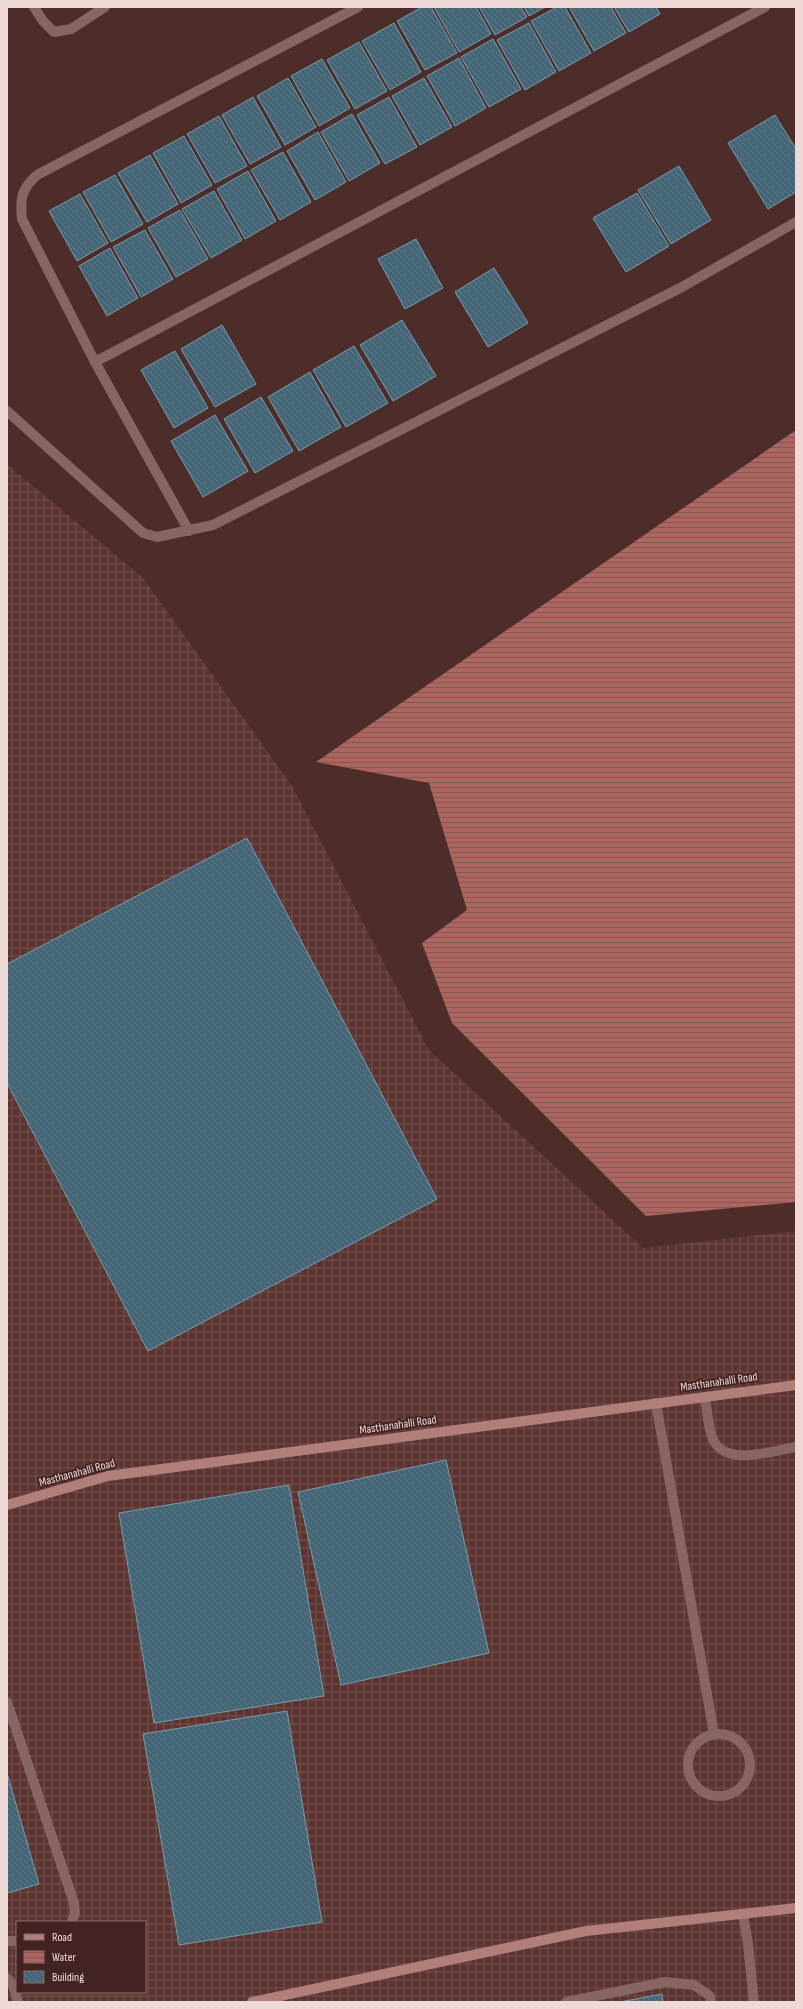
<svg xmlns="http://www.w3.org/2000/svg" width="803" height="2009" font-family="'Sofia Sans Condensed',sans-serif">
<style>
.industrial{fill:url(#industrial-grid);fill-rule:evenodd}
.water{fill:url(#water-rules)}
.building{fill:url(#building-back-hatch);stroke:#789cae}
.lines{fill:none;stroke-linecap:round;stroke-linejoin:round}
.lane{stroke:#866562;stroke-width:10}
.street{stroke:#866562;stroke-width:10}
.secondary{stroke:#b17f7a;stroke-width:10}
.labels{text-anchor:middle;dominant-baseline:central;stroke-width:3.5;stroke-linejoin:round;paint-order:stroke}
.street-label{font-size:12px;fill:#eed9d7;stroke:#422321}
</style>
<defs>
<pattern id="industrial-grid" width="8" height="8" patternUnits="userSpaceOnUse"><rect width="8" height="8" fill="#5c3431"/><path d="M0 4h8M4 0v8" fill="none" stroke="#74514e"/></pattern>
<pattern id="water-rules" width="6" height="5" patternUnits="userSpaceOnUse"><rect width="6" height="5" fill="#ad6560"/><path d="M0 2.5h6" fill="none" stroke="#845753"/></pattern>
<pattern id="building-back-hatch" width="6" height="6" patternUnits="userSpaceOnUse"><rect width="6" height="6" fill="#436575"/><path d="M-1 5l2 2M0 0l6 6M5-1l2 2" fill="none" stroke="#5e7a88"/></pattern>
</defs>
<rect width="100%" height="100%" fill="#4d2d2a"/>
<path class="industrial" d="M7 464 143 578 292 786 429 1050 643 1248 796 1231V2002H7ZM17 1922H145V1992H17Z"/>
<polygon class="water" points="796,430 796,1202 646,1216 452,1023 422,943 467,910 429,783 316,762"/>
<g class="building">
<polygon points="422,7 431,7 457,53 425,70 397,21"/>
<polygon points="434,7 476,7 491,34 459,52"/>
<polygon points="479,7 521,7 527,17 495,35"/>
<polygon points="524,7 545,7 529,16"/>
<polygon points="557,7 565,7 591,53 559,71 531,21"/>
<polygon points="569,7 611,7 626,33 594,51"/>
<polygon points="614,7 656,7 660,14 629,32"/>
<polygon points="394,23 421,72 390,90 362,41"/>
<polygon points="529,23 556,72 525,90 497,40"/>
<polygon points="493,39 521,89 489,107 461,57"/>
<polygon points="359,42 387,91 355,109 327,60"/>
<polygon points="459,58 486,108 455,126 427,76"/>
<polygon points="322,59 350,108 319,126 291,76"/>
<polygon points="288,78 316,127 285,145 257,96"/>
<polygon points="424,78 452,127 420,145 392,96"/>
<polygon points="253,97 281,147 250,164 222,115"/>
<polygon points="389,97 417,147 385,164 357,115"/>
<polygon points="352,114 380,163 349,181 321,132"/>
<polygon points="775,115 796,149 796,192 768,209 728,143"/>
<polygon points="219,116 247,166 215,183 187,134"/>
<polygon points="318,132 346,182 315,200 287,151"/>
<polygon points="184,136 212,185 181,203 153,153"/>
<polygon points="283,152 311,202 280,220 251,170"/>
<polygon points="150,155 178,204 147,222 118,173"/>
<polygon points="679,166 711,220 671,244 638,190"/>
<polygon points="248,171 276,221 245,239 217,189"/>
<polygon points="115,175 143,224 111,242 83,192"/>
<polygon points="214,191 242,240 211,258 182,209"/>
<polygon points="637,193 669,246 626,272 593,218"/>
<polygon points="80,194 108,243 77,261 49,211"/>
<polygon points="180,210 208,259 176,277 148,228"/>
<polygon points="145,230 173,279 141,297 113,247"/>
<polygon points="416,239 443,288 405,309 378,259"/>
<polygon points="110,248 138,298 107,316 79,266"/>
<polygon points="494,268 528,323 488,347 455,292"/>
<polygon points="402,320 436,376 393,401 360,345"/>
<polygon points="222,325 256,384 215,407 181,349"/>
<polygon points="354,346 388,403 346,427 313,370"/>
<polygon points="175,351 208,408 174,428 141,370"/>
<polygon points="310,372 341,427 299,451 268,397"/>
<polygon points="261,397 293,451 255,473 224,419"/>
<polygon points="215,415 248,471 203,497 171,441"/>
<polygon points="247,838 437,1199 148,1351 7,1083 7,964"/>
<polygon points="446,1460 489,1653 341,1685 298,1492"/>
<polygon points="289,1485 324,1696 154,1723 119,1513"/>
<polygon points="287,1711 322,1922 179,1945 143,1734"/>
<polygon points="7,1773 39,1884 7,1893"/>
<polygon points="662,1994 663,2002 620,2002"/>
</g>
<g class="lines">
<g class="lane">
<polyline points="34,7 43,21 54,32 71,29 105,7"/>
<path d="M705 1397C707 1409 708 1425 712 1437 723 1468 771 1451 796 1447"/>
<polyline points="656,1403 714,1734"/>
<polyline points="7,1702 74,1903 75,1913 72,1922"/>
<circle cx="719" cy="1765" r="31"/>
<polyline points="743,1914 748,1944 754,2002"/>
<polyline points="7,1941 17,1941"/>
<polyline points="7,1978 13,1985 18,2002"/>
<polyline points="566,2002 665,1982 694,1985 710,1996 711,2002"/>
</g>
<g class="street">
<polyline points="95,362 765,7"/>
<polyline points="7,411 143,533 157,537 213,525 682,287 796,222"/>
<path d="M189 531 95 362 22 219C20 199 21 189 37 175L358 7"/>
</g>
<g class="secondary">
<polyline points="7,1505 108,1476 796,1385"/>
<polyline points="252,2002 586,1931 796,1908"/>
</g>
</g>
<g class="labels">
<g class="street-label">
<text transform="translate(719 1382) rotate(-8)">Masthanahalli Road</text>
<text transform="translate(398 1425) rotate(-8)">Masthanahalli Road</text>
<text transform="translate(77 1473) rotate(-15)">Masthanahalli Road</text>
</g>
</g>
<rect width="803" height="2009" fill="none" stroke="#eed9d7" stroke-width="16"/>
<rect x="16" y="1921" width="130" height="72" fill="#422321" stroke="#876c6a"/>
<rect x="24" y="1934" width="20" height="6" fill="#b17f7a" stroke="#876c6a"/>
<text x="52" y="1941" font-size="12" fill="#eed9d7">Road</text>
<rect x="24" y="1951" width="20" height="12" fill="url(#water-rules)" stroke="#876c6a"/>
<text x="52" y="1961" font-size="12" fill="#eed9d7">Water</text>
<rect x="24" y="1971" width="20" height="12" fill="url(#building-back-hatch)" stroke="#876c6a"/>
<text x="52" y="1981" font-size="12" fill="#eed9d7">Building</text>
</svg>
